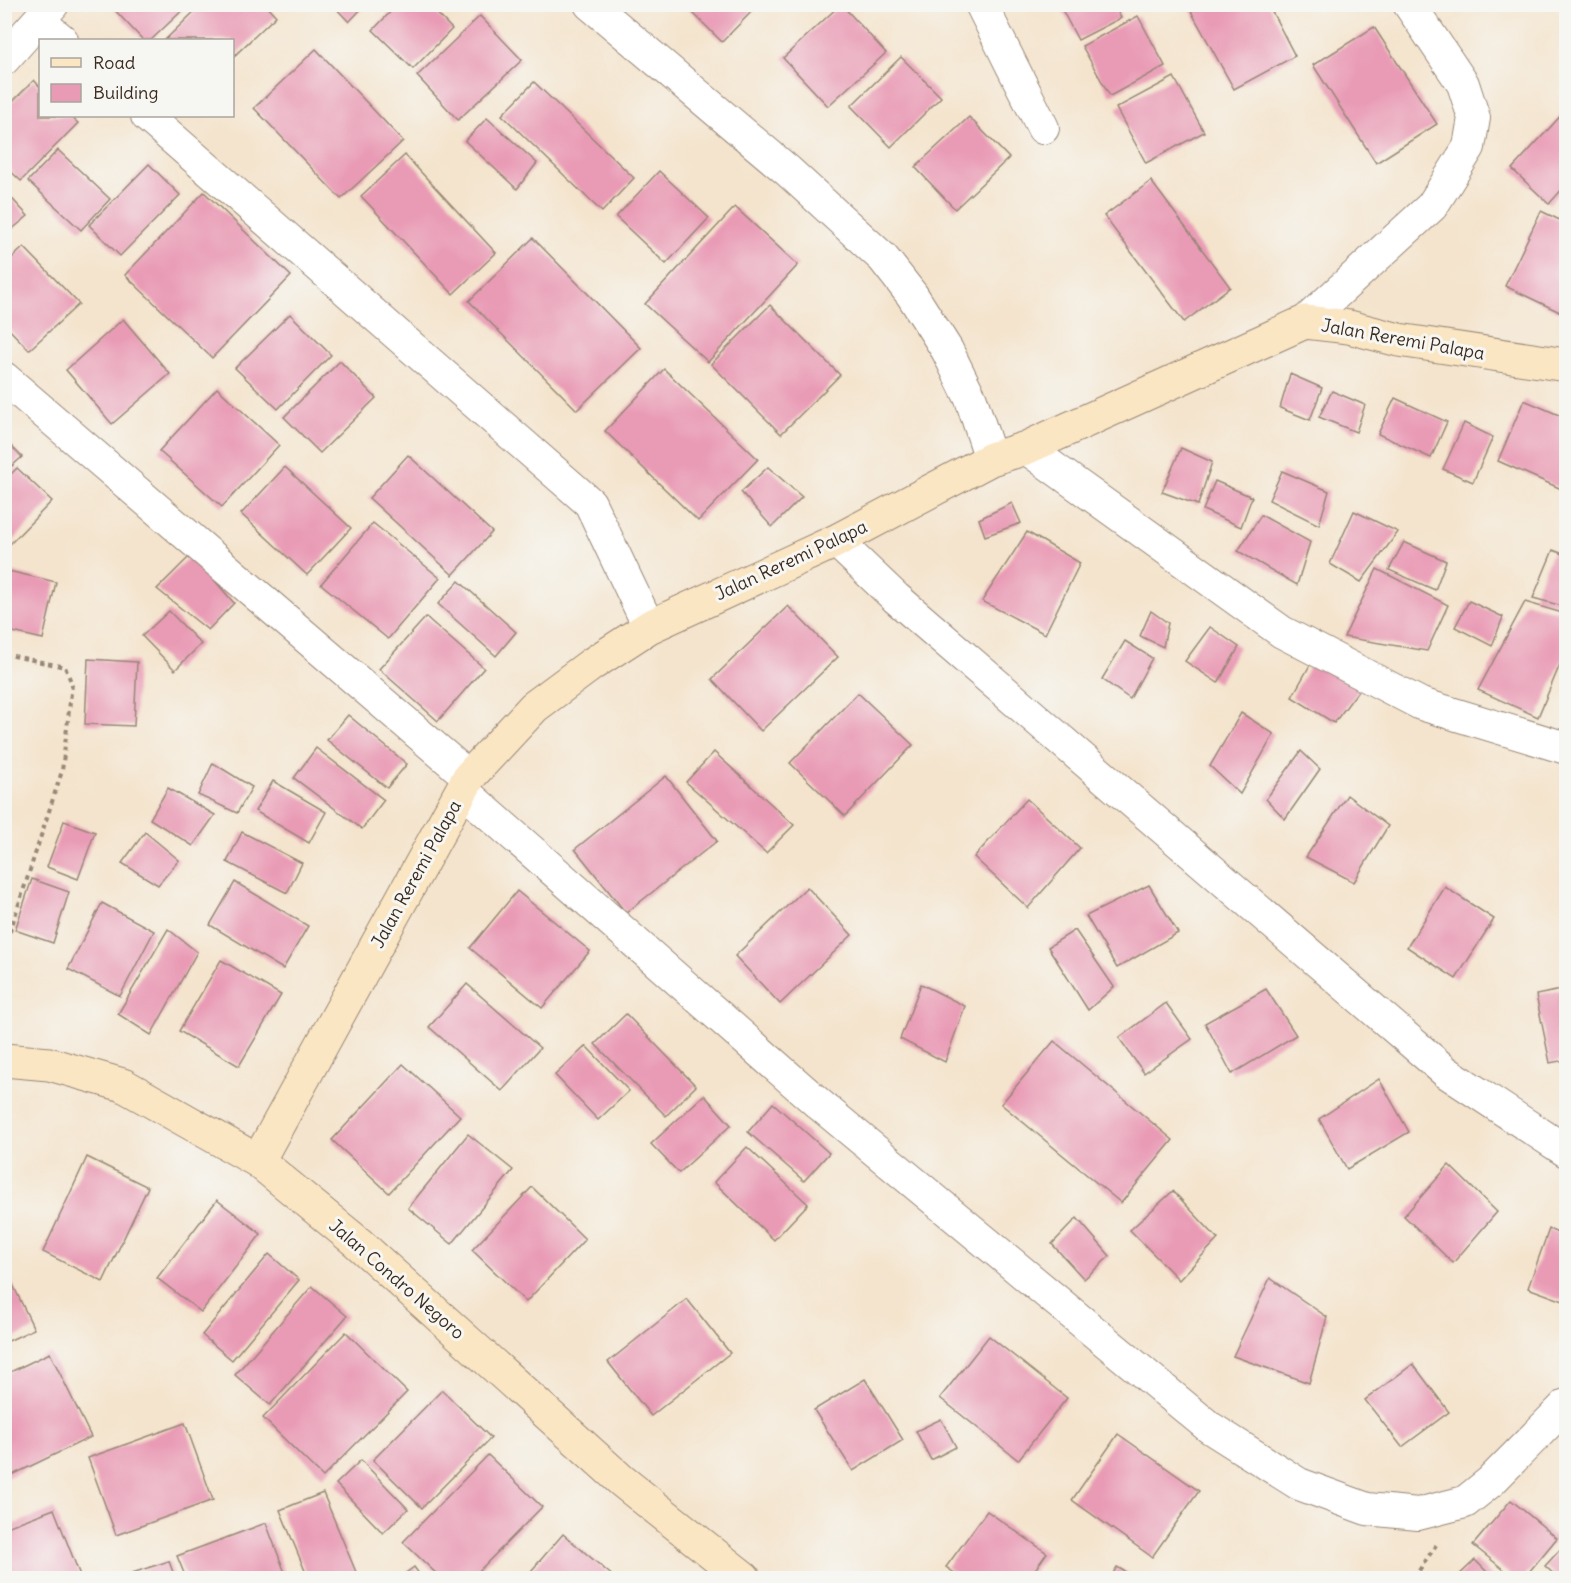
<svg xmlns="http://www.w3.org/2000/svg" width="1571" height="1583" font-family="Delius,sans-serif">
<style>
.building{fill:#e99bb5}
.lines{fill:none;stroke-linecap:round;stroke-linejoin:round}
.street-casing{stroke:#988776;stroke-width:34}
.secondary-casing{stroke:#988776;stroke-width:35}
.path{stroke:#988776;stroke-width:4;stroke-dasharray:4.5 4.5;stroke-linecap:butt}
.street{stroke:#fff;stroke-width:32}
.secondary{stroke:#fbe6c4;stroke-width:33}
.labels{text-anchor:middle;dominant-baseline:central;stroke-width:6;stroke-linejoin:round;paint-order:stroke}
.street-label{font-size:18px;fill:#3b2a1e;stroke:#f6f6f2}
</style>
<rect width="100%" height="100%" fill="#f6f6f2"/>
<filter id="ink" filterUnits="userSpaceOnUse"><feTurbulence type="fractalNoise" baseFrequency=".0167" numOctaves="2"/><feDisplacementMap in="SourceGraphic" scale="12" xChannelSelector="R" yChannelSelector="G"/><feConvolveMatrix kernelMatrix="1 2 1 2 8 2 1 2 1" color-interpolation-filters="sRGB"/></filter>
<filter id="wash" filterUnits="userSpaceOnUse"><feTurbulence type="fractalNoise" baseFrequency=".008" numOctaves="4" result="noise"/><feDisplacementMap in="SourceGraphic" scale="24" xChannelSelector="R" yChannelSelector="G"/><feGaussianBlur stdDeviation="1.35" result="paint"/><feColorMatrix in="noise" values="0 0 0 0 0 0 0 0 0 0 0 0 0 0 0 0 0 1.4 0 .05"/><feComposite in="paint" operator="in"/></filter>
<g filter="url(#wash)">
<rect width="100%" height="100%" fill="#f4e4cd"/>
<g id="blocks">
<g class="building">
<polygon points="109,4 189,4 151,40 143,40"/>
<polygon points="202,4 265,4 276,16 232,58 232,40 165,40"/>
<polygon points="332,4 366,4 349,22"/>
<polygon points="398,4 428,4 452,29 413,69 373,30"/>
<polygon points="684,4 759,4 722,42"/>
<polygon points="841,4 886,53 828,106 783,58"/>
<polygon points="1059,4 1113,4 1121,18 1078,40"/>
<polygon points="1187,4 1268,4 1295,56 1234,89"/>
<polygon points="480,16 522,60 458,120 417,76"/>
<polygon points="1138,16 1165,66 1110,96 1082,46"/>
<polygon points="1374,27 1437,124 1376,163 1313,65"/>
<polygon points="316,49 403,141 341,199 254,108"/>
<polygon points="901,57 941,97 891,147 851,106"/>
<polygon points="1174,77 1204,132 1146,163 1116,108"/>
<polygon points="34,80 40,87 40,116 70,116 78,123 21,181 4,165 4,110"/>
<polygon points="534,82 634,178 602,212 502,115"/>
<polygon points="1566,110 1566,185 1549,204 1512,169"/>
<polygon points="969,117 1009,158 955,209 915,167"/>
<polygon points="487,118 537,163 517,189 465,141"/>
<polygon points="58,150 110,199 81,230 28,181"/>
<polygon points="405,155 496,253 453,294 361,196"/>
<polygon points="149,164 180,195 120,256 89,225"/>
<polygon points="659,171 709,218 666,264 616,217"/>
<polygon points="1151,181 1230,287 1184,322 1104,216"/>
<polygon points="4,190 28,216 4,236"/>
<polygon points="204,192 291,276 212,358 125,275"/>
<polygon points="735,207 798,265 708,362 645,304"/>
<polygon points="1541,211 1566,223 1566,315 1505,286"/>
<polygon points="533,238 641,348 577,410 469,301"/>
<polygon points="24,247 79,304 29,350 4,324 4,265"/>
<polygon points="770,305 840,375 781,434 711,364"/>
<polygon points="290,314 331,355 278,409 235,368"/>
<polygon points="123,319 170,374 112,424 66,370"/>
<polygon points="340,361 376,398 320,453 284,417"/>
<polygon points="664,369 758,459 698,521 605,431"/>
<polygon points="1290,374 1322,388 1310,420 1280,408"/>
<polygon points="217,388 279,445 222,507 159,451"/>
<polygon points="1332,391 1365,405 1356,432 1319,417"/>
<polygon points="1395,398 1447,422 1431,458 1378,434"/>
<polygon points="1524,400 1566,418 1566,491 1498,461"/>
<polygon points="1464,423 1493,437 1473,482 1443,469"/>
<polygon points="4,439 22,457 4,473"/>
<polygon points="1181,448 1212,462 1198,505 1162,492"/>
<polygon points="408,455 492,532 453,575 369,498"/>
<polygon points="285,467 351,528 307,575 241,514"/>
<polygon points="768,467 802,497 772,527 741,492"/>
<polygon points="17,468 52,501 10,544 4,539 4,481"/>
<polygon points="1282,471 1329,491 1319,525 1269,500"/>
<polygon points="1215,481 1252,497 1241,527 1203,510"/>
<polygon points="1012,503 1021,523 985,536 979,519"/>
<polygon points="1354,511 1398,532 1361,582 1330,564"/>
<polygon points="1261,515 1310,542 1297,585 1238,551"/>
<polygon points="373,523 440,578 388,639 321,584"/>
<polygon points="1027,532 1080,563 1045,634 982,601"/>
<polygon points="1404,542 1446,561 1435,590 1389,570"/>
<polygon points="1553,550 1566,555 1566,607 1533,598"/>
<polygon points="192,554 234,603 208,630 157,589"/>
<polygon points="1377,569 1448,605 1427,651 1344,637"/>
<polygon points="4,570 56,582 43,639 4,630"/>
<polygon points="459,581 516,632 496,656 438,604"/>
<polygon points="1469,601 1503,617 1492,646 1455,627"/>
<polygon points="1525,602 1566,614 1566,650 1538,717 1478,690"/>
<polygon points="788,606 838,657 761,731 712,679"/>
<polygon points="169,611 201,644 175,670 142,636"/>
<polygon points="1151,611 1168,623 1163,647 1140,636"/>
<polygon points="426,617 484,668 438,721 379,669"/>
<polygon points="1210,627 1239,647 1218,683 1185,661"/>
<polygon points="1125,641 1152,658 1130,699 1102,679"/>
<polygon points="1314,658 1362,686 1334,723 1292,697"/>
<polygon points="88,659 137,662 134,726 85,724"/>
<polygon points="858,693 913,745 845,816 790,763"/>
<polygon points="1241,713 1274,734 1240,794 1210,766"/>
<polygon points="348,715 407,764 387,788 327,740"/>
<polygon points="316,748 384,800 362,829 294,778"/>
<polygon points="1301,751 1320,769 1285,819 1266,799"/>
<polygon points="714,752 794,825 766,853 686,782"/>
<polygon points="213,763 252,787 237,813 198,795"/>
<polygon points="666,776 717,841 626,913 575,849"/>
<polygon points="273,781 326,812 309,843 255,811"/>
<polygon points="168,788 215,815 193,846 150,819"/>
<polygon points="1347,795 1388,826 1354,882 1306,857"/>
<polygon points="1027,799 1080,848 1028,908 974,857"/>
<polygon points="64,821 95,832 78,879 47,867"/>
<polygon points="145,832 179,860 158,885 122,863"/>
<polygon points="242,832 302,863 287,893 227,862"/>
<polygon points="32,879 69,892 53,943 15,930"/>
<polygon points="235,882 308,926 283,969 210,925"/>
<polygon points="1149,885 1178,933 1117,968 1086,916"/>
<polygon points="807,887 852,935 780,1004 735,956"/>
<polygon points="1445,887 1494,919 1456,979 1407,947"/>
<polygon points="517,891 590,951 542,1008 470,948"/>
<polygon points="102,903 154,931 120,996 68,969"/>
<polygon points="168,929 197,952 151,1035 118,1014"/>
<polygon points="1075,930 1114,987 1088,1010 1048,947"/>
<polygon points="221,960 281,995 239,1066 179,1031"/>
<polygon points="467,984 540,1048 502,1091 429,1027"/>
<polygon points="921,984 965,1006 945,1062 900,1039"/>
<polygon points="1266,989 1296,1035 1232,1074 1205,1023"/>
<polygon points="1566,989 1566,1060 1550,1063 1536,995"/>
<polygon points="1166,1003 1192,1039 1144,1073 1119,1038"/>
<polygon points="626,1014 696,1086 666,1116 595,1044"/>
<polygon points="1054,1041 1173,1140 1121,1203 1001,1104"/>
<polygon points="586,1046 629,1091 598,1120 555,1075"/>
<polygon points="403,1064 460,1116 389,1193 332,1140"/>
<polygon points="1379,1079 1409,1132 1347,1169 1319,1119"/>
<polygon points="704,1095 731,1125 679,1173 651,1144"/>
<polygon points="773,1103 829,1153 804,1181 748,1132"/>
<polygon points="468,1134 513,1170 452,1244 408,1208"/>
<polygon points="747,1147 808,1204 774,1240 714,1182"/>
<polygon points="87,1157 148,1187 103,1282 43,1252"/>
<polygon points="1449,1165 1497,1212 1453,1263 1404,1216"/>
<polygon points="532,1187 585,1239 526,1302 472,1250"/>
<polygon points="1173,1191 1218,1239 1179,1280 1130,1230"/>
<polygon points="217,1200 261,1234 201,1312 157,1278"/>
<polygon points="1077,1218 1110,1256 1084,1279 1052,1244"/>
<polygon points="1549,1229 1566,1236 1566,1302 1528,1288"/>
<polygon points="269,1254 299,1280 232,1360 202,1335"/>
<polygon points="4,1266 34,1329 4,1343"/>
<polygon points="1270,1278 1327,1317 1309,1383 1233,1356"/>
<polygon points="312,1286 347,1316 270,1405 235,1375"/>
<polygon points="687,1299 730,1353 651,1416 608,1362"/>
<polygon points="346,1332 407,1392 323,1477 263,1418"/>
<polygon points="989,1336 1067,1398 1018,1460 940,1398"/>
<polygon points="50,1353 91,1437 4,1479 4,1375"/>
<polygon points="1413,1364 1449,1412 1402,1447 1365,1400"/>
<polygon points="865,1379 903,1440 853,1471 814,1410"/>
<polygon points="442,1390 491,1438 422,1508 373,1460"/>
<polygon points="941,1419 956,1447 931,1460 916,1431"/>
<polygon points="185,1423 213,1500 116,1535 88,1458"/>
<polygon points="1118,1434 1199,1491 1152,1557 1072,1500"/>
<polygon points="488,1455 542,1507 472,1578 441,1578 403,1542"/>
<polygon points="361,1460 408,1509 383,1533 336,1484"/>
<polygon points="323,1493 356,1572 340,1578 308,1578 280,1510"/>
<polygon points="1511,1500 1557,1538 1524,1578 1514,1578 1473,1545"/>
<polygon points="54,1509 81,1578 4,1578 4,1528"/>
<polygon points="987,1511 1047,1553 1029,1578 962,1578 946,1567"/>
<polygon points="266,1523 287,1578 186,1578 177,1556"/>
<polygon points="563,1534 615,1578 525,1578"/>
<polygon points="1566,1543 1566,1578 1558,1578 1545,1566"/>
<polygon points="1475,1560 1493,1578 1456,1578"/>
<polygon points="169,1561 175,1578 130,1578 129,1574"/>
<polygon points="414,1567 422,1578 399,1578"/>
<polygon points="1117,1567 1136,1578 1110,1578"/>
</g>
</g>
</g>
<g filter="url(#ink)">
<use href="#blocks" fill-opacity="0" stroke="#988776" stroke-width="1.5"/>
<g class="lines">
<g class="street-casing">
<g id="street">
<polyline points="590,4 788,171 883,258 912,295 947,350 971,399 991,459"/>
<polyline points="981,4 1043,128"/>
<polyline points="39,21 62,40"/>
<polyline points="4,59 53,4"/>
<polyline points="147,116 590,503 649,627"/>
<polyline points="1305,322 1432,206 1469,147 1474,118 1463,84 1409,4"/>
<polyline points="4,378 469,777"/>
<polyline points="1026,448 1282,632 1421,704 1566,748"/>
<polyline points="836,541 896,598 1446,1072 1566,1151"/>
<polyline points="462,790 819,1104 1209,1427 1299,1484 1367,1509 1418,1514 1465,1502 1490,1482 1566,1405"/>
</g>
</g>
<g class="secondary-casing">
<g id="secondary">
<polyline points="4,1060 49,1064 123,1085 258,1161 357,1242 622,1481 744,1578"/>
<polyline points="258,1161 469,777 534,707 592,664 649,627 836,541 991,459 1026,448 1305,322 1349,327 1399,340 1566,365"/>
</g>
</g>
<g class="path">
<polyline points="4,654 65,667 72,684 62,771 4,950"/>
<polyline points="1414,1578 1436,1545"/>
</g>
<use href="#street" class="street"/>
<use href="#secondary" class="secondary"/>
</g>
</g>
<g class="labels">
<g class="street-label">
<text transform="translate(1403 339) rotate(10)">Jalan Reremi Palapa</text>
<text transform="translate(791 560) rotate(-25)">Jalan Reremi Palapa</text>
<text transform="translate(416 874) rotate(-61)">Jalan Reremi Palapa</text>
<text transform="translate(397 1279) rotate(41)">Jalan Condro Negoro</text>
</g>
</g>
<rect width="1571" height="1583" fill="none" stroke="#f6f6f2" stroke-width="24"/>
<rect x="39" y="39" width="195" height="78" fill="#f6f6f2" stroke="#aba49d" stroke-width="1.5"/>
<rect x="51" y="58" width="30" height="9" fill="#fbe6c4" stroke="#aba49d" stroke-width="1.5"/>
<text x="93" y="69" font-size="18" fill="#3b2a1e">Road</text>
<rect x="51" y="84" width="30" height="18" fill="#e99bb5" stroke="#aba49d" stroke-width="1.5"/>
<text x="93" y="99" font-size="18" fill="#3b2a1e">Building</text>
</svg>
